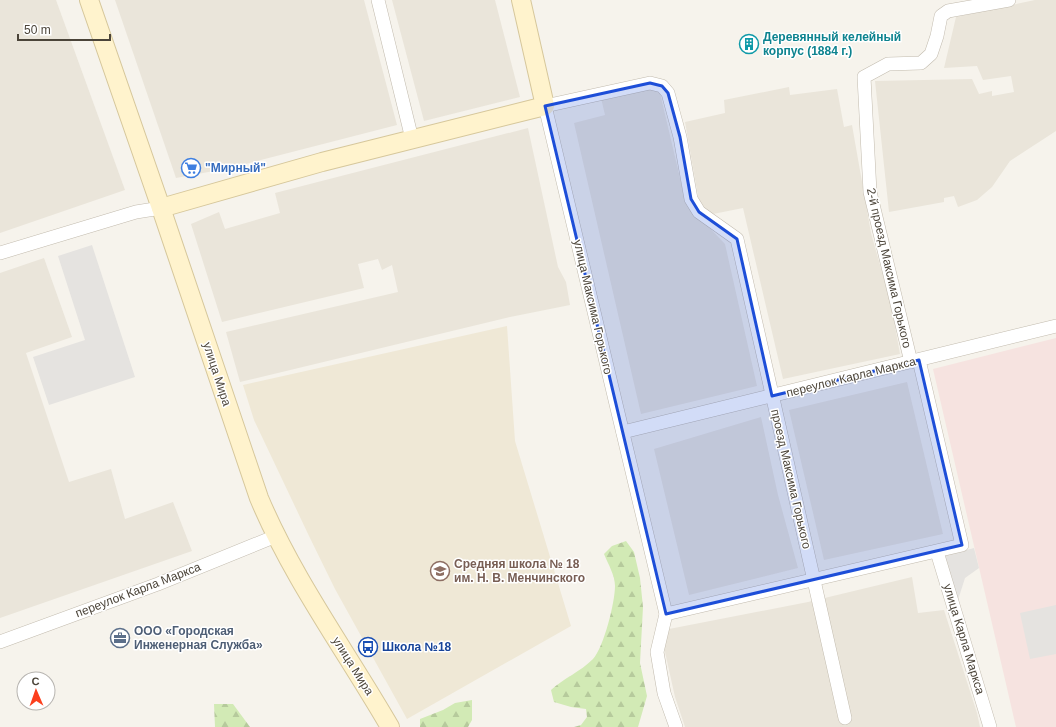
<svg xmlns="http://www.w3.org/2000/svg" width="1056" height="727" font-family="Arial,sans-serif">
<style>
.residential{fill:#eae5da}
.education{fill:#efe8d6}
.medical{fill:#f6e3e0}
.forest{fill:url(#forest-firs)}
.parking{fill:#e5e3e0}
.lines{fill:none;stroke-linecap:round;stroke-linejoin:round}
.street-casing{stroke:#c2bbae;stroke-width:14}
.secondary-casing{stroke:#d6c79b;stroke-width:20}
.street{stroke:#fff;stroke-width:13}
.secondary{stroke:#fff3cd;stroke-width:18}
.marked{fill:#1d4ed8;fill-opacity:0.2;stroke:#1d4ed8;stroke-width:3;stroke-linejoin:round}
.labels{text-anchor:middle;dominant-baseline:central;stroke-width:3;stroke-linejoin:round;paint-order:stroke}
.culture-label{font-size:12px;font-weight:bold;fill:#0d838f;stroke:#fff;text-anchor:start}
.shop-label{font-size:12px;font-weight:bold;fill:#366cbe;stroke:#fff;text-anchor:start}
.street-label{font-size:12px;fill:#4b4439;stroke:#fff}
.education-label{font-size:12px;font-weight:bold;fill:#785e54;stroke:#fff;text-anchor:start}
.service-label{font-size:12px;font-weight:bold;fill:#4e5e75;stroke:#fff;text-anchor:start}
.transit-label{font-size:12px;font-weight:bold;fill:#164399;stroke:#fff;text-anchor:start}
</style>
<defs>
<pattern id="forest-firs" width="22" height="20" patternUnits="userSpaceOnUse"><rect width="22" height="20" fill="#d2eab5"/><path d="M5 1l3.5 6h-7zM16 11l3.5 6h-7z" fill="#b6ca9c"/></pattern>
</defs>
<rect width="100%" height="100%" fill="#f6f3ec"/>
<g class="residential">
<polygon points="0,0 56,0 125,190 0,233"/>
<polygon points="115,0 364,0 397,125 230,168 176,178"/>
<polygon points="392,0 495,0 520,97 424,121"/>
<polygon points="1035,0 1056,0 1056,131 1010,161 992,187 977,200 958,207 954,196 944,198 944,202 889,212 875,81 972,79 979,94 992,91 992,96 1014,92 1011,76 983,80 977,66 944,68 956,17"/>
<polygon points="652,87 660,93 684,195 697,215 725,244 757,386 641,414 574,123 605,115 601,98"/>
<polygon points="789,87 790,95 837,89 844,127 852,125 871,233 891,304 900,354 783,379 743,208 708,215 699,202 685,122 725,113 724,100"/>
<polygon points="528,128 558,267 566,282 570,305 510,317 240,382 226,332 398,292 392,265 382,270 378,259 358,264 364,288 222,322 191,224 219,212 225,229 280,213 275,193"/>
<polygon points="44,258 72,337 26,353 69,482 111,469 125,519 173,502 192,551 0,618 0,273"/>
<polygon points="907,382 943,534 824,560 789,410"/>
<polygon points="761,417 778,495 798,568 689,595 654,449"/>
<polygon points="912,577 918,613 944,610 977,713 980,727 685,727 675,697 663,643 669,629 808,602"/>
</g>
<polygon class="education" points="507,326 515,441 571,626 407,719 335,589 309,536 254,420 243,385"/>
<polygon class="medical" points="1056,338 1056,727 1016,727 933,369"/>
<g class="forest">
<path d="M626 541 634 552 640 578 643 607 640 663 647 696 638 727H574L581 725 587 717 586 709 571 707 554 702 551 690C564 678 580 672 593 659 604 647 615 602 615 586 615 575 608 564 604 554L612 546Z"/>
<polygon points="472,700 472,720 468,727 420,727 420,719 443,710 455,703"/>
<polygon points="214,704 233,704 250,727 215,727"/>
</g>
<g class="parking">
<polygon points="92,245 135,377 49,405 33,357 85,340 58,256"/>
<polygon points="974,548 979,568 965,578 958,600 945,556"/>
<polygon points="1056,605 1056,654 1030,659 1020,613"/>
</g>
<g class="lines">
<g class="street-casing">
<g id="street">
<polyline points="378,0 412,139"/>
<polyline points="0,253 136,212 161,208"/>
<polyline points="911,362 870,192 864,77 888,64 921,63 931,54 937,36 941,16 948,11 1009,0"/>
<polyline points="623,432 1056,326"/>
<polyline points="937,552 990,727"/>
<polyline points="666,614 962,545 919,360"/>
<polyline points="0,642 158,584 276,536"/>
<polyline points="676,727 664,693 657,652 666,614 545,106 650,83 662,86 668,93 680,137 691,199 699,212 737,239 845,718"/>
</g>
</g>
<g class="secondary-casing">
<g id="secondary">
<path d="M89 0 161 208 259 498C293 579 346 651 390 727"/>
<polyline points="161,208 322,162 545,106 521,0"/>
</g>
</g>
<use href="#street" class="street"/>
<use href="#secondary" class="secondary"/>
</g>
<path class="marked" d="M650 83 662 86 668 93 680 137 691 199 699 212 737 239 772 396 919 360 962 545 666 614 545 106Z"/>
<defs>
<g id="building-ring" transform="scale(1)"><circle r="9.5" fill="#fff" stroke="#0f9aa8" stroke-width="1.5"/><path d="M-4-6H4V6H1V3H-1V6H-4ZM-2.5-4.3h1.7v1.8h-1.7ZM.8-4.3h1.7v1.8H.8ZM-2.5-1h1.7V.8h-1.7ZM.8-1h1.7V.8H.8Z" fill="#0f9aa8"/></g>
<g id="supermarket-ring" transform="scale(1)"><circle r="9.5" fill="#fff" stroke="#3f7fe0" stroke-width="1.5"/><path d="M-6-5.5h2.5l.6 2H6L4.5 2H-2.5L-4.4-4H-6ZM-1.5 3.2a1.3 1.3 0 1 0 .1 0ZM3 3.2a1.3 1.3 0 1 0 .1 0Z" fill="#3f7fe0"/></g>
<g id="school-ring" transform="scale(1)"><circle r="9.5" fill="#fff" stroke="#8d6e63" stroke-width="1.5"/><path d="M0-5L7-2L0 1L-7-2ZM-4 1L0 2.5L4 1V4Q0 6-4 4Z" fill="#8d6e63"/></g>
<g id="office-ring" transform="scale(1)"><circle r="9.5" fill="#fff" stroke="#5c6f8a" stroke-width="1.5"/><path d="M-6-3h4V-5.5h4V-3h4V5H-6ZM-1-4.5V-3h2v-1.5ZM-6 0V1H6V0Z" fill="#5c6f8a"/></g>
<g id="bus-ring" transform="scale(1)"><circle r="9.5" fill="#fff" stroke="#1a4fb4" stroke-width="1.5"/><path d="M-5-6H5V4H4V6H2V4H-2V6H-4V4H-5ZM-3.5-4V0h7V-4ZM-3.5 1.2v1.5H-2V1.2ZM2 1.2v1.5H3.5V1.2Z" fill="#1a4fb4"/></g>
</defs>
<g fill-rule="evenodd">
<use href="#building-ring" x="749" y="44"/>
<use href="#supermarket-ring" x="191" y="168"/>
<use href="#school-ring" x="440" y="571"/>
<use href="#office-ring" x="120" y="638"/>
<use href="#bus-ring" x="368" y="647"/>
</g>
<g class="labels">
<g class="culture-label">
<text x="763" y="37">Деревянный келейный<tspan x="763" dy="14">корпус (1884 г.)</tspan></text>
</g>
<g class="shop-label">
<text x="205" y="168">"Мирный"</text>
</g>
<g class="street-label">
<text transform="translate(889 268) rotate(77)">2-й проезд Максима Горького</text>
<text transform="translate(593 307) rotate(77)">улица Максима Горького</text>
<text transform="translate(217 374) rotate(72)">улица Мира</text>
<text transform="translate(851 377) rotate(-14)">переулок Карла Маркса</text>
<text transform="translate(791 479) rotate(77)">проезд Максима Горького</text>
<text transform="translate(138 590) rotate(-21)">переулок Карла Маркса</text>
<text transform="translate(964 639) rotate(73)">улица Карла Маркса</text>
<text transform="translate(353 666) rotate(58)">улица Мира</text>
</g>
<g class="education-label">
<text x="454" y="564">Средняя школа № 18<tspan x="454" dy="14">им. Н. В. Менчинского</tspan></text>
</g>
<g class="service-label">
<text x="134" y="631">ООО «Городская<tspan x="134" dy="14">Инженерная Служба»</tspan></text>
</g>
<g class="transit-label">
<text x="382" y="647">Школа №18</text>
</g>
</g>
<g transform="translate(36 691) rotate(358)"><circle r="19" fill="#ffffff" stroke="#b7b4b0"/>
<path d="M0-3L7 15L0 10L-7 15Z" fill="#fc3f1d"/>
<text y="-6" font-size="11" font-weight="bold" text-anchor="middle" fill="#4b4439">С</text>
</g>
<path d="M18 34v6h92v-6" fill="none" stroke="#4b4439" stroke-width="2"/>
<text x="24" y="34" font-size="12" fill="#4b4439" stroke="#ffffff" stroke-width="3" paint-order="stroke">50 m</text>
</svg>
